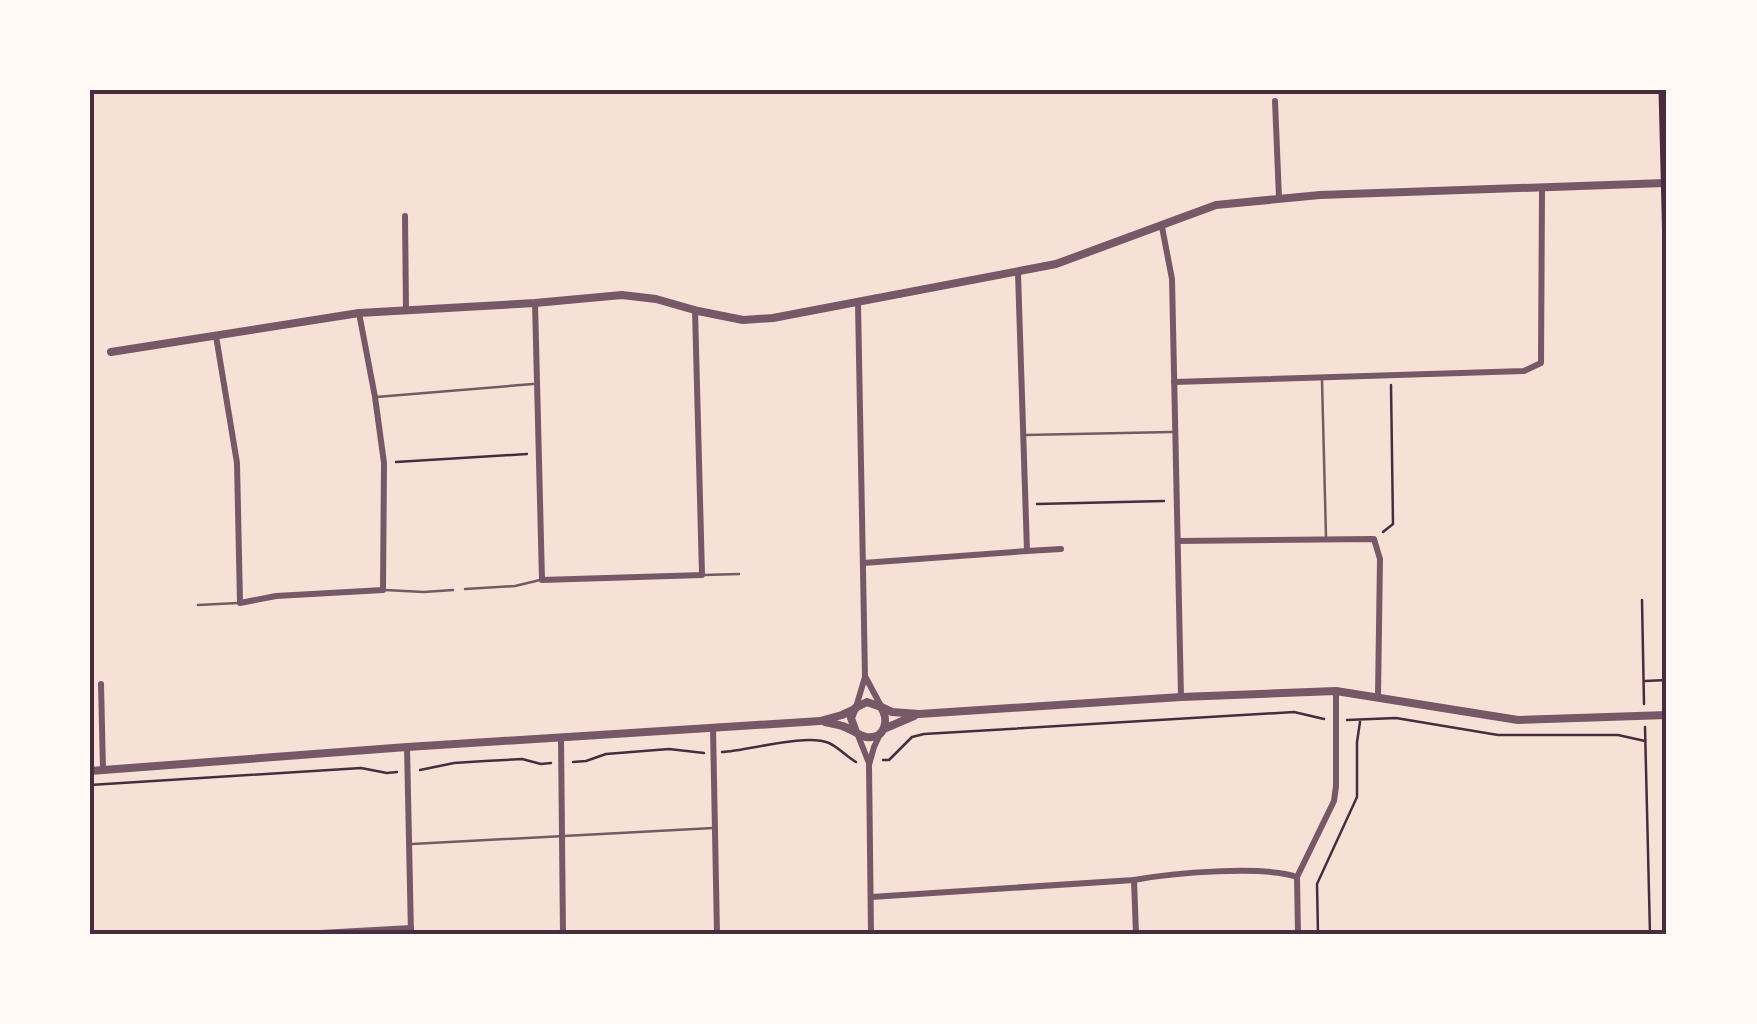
<svg xmlns="http://www.w3.org/2000/svg" width="1757" height="1024" font-family="'DejaVu Sans',sans-serif">
<style>
.lines{fill:none;stroke-linecap:round;stroke-linejoin:round}
.path{stroke:#4a2c40;stroke-width:2.5}
.service{stroke:#755966;stroke-width:2.5}
.minor{stroke:#755966;stroke-width:6}
.tertiary{stroke:#755966;stroke-width:8}
.secondary{stroke:#4a2c40;stroke-width:9}
.neatline{fill:none;stroke:#4a2c40;stroke-width:4}
</style>
<rect width="100%" height="100%" fill="#f7e1d7"/>
<g class="lines">
<g class="path">
<polyline points="396,462 527,454"/>
<polyline points="1037,504 1164,501"/>
<polyline points="1383,532 1393,524 1391,385"/>
<polyline points="1642,600 1644,704"/>
<polyline points="1645,681 1667,680"/>
<polyline points="1347,720 1396,718 1498,735 1618,735 1645,741"/>
<polyline points="1645,727 1650,934"/>
<path d="M722 752C747 751 806 733 829 743 838 747 846 756 856 762"/>
<polyline points="883,760 889,760 912,737 924,734 1294,712 1324,719"/>
<polyline points="573,762 586,761 606,754 669,749 704,753"/>
<polyline points="420,770 454,763 485,761 522,759 541,764 551,763"/>
<polyline points="90,785 361,768 387,773 397,772"/>
<polyline points="1318,934 1317,884 1357,797 1357,742 1360,722"/>
</g>
<g class="service">
<polyline points="1322,380 1326,537"/>
<polyline points="376,397 533,384"/>
<polyline points="1025,435 1172,432"/>
<polyline points="704,575 739,574"/>
<polyline points="465,589 515,586 540,580"/>
<polyline points="385,590 424,592 453,590"/>
<polyline points="198,605 238,603"/>
<polyline points="412,844 713,828"/>
</g>
<g class="minor">
<polyline points="1275,101 1279,198"/>
<polyline points="405,216 406,311"/>
<polyline points="1162,227 1172,279 1181,697"/>
<polyline points="535,303 542,580 702,575 695,310"/>
<polyline points="216,336 237,463 240,603 276,596 383,590 384,463 375,397 359,313"/>
<polyline points="1174,382 1524,371 1541,363 1542,188"/>
<polyline points="1178,541 1374,539 1380,559 1378,696"/>
<polyline points="1027,551 1061,549"/>
<polyline points="863,563 1027,551 1018,273"/>
<polyline points="866,678 881,706"/>
<polyline points="101,684 103,770"/>
<polyline points="856,707 865,677 858,303"/>
<polyline points="713,728 717,934"/>
<polyline points="857,733 869,763"/>
<polyline points="561,738 563,934"/>
<polyline points="407,747 411,934"/>
<polyline points="1134,880 1136,934"/>
<path d="M871 897 1134 880C1171 873 1263 865 1297 877"/>
<polyline points="302,934 411,928"/>
<polyline points="871,934 869,765 874,747 881,732"/>
<polyline points="1298,934 1297,877 1334,801 1336,786 1336,691"/>
</g>
<g class="tertiary">
<polyline points="111,352 359,313 535,303 622,295 656,299 698,311 743,320 773,318 1056,264 1216,205 1320,195 1665,183"/>
<polyline points="881,707 892,712 919,714 1181,697 1336,691 1518,720 1667,715"/>
<path d="M825 722C830 723 836 724 842 726 850 728 858 735 866 737 886 740 889 719 881 707L867 702 855 708 851 718 856 732"/>
<polyline points="886,728 914,716"/>
<polyline points="90,771 407,747 820,721 842,715 855,709"/>
</g>
<polyline class="secondary" points="1663,90 1667,249"/>
</g>
<rect width="1757" height="1024" fill="none" stroke="#fffaf5" stroke-width="185"/>
<rect x="92" y="92" width="1572" height="840" class="neatline"/>
</svg>
